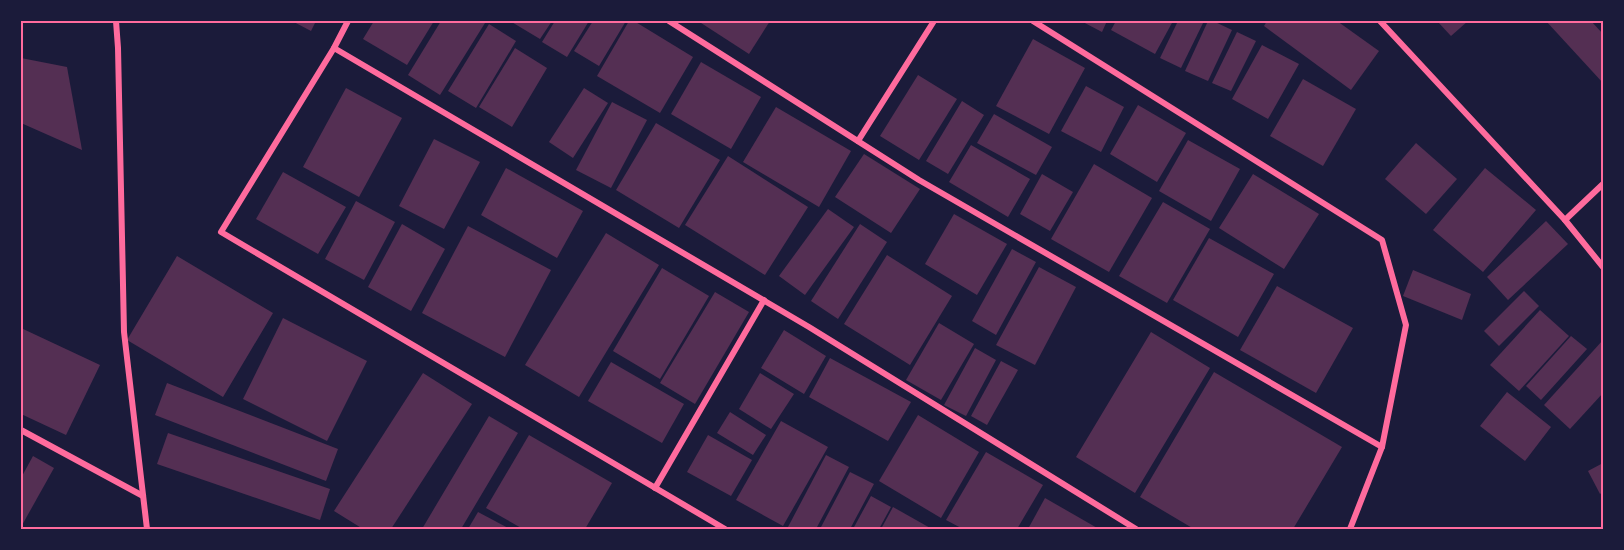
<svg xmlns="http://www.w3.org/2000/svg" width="1624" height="550" font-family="'Source Serif 4',serif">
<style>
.building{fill:#542f53}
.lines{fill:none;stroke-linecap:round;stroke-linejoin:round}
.minor{stroke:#ff6b9d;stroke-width:6}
.neatline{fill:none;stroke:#ff6b9d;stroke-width:2}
</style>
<rect width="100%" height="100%" fill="#1b1b3a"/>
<g class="building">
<polygon points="292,21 316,21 311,31"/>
<polygon points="374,21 434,21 407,65 363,39"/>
<polygon points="441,21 481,21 485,23 440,95 408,75"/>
<polygon points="510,21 552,21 540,39"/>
<polygon points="555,21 589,21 567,57 542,42"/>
<polygon points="593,21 626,21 599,66 574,51"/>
<polygon points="629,21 634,21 693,57 660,113 597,76"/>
<polygon points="698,21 770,21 749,54"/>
<polygon points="1081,21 1107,21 1102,32"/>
<polygon points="1116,21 1173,21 1155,54 1111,30"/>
<polygon points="1178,21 1204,21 1181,68 1160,58"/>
<polygon points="1208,21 1213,21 1232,30 1208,81 1185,71"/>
<polygon points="1267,21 1337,21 1379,51 1351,90 1264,26"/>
<polygon points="1437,21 1468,21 1451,36"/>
<polygon points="1546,21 1591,21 1603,34 1603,83"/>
<polygon points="489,24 516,41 476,108 448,91"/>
<polygon points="1237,32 1256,41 1231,91 1212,83"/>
<polygon points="1033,39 1085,68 1049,134 996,106"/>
<polygon points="1262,45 1299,64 1268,119 1232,99"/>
<polygon points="515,48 547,68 512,127 479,107"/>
<polygon points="21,58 67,67 82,150 21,123"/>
<polygon points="701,62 761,97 731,149 671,114"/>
<polygon points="918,75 957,99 919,160 880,136"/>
<polygon points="1303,79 1356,109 1323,166 1270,136"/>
<polygon points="1086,86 1124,107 1101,152 1061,131"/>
<polygon points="346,88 402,118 359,197 303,167"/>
<polygon points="584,88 608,103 573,158 549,142"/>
<polygon points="962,101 984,115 948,174 926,161"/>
<polygon points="612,102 647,120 611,188 576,170"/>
<polygon points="1138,105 1186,133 1157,182 1110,154"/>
<polygon points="776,107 851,151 819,207 743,162"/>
<polygon points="994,114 1052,147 1036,175 977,143"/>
<polygon points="656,123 720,160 679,228 616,190"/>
<polygon points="434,139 480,162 444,229 399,206"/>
<polygon points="1188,140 1240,169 1211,221 1159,191"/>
<polygon points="1416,143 1457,179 1426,214 1385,179"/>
<polygon points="971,145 1030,179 1008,217 949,182"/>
<polygon points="864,154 920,189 891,233 835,197"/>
<polygon points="728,156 808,207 765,275 685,225"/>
<polygon points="1094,164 1152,198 1109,272 1051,239"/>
<polygon points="506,168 583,211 557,258 481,215"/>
<polygon points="1485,168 1536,210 1483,272 1433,230"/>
<polygon points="283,172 346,207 318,254 256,219"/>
<polygon points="1042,174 1073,192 1050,231 1020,214"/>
<polygon points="1253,174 1319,214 1284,269 1219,228"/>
<polygon points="356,201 395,222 364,280 325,259"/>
<polygon points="1163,202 1210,229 1167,303 1119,276"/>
<polygon points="828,209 854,227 805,295 779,276"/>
<polygon points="954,214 1007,244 977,295 925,264"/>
<polygon points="1546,221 1568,244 1508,300 1487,277"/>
<polygon points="402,224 445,249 411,311 368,287"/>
<polygon points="860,224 887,242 838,319 811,301"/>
<polygon points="468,226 551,270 505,357 422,313"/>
<polygon points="606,233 659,265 579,397 525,365"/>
<polygon points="1209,238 1274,274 1238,337 1173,300"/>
<polygon points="1012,249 1036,262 996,335 972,321"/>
<polygon points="887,255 952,296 910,365 844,324"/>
<polygon points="177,256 273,313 223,397 127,340"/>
<polygon points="1039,267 1076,287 1035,365 996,345"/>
<polygon points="662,268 709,296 660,379 613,351"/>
<polygon points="1413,270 1471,294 1462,320 1403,296"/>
<polygon points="1277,286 1353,328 1316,393 1240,350"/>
<polygon points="1524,291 1539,306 1499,346 1484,331"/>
<polygon points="715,292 749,312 695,404 660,383"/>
<polygon points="1540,310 1569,336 1519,391 1490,365"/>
<polygon points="283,318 367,361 327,441 243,399"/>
<polygon points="939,323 974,344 941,400 906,380"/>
<polygon points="21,328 100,365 66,435 21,414"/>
<polygon points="784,330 826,356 804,394 761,368"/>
<polygon points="1151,332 1210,368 1135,493 1076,457"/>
<polygon points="1571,336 1587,349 1541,400 1526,386"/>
<polygon points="1603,340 1603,393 1570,429 1544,405"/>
<polygon points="975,348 996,360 966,416 944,405"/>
<polygon points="830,358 911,402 888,441 809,397"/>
<polygon points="1001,361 1018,370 987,425 971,416"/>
<polygon points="611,362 684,404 662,443 588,401"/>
<polygon points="1214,372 1342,447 1293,529 1194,529 1140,497"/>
<polygon points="423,373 472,404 391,529 363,529 334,511"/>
<polygon points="760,373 794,394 771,429 739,409"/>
<polygon points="167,383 338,449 326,481 155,415"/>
<polygon points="1507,392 1551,427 1525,461 1480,426"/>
<polygon points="730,412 766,435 753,455 717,433"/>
<polygon points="918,415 979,452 941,518 879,481"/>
<polygon points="489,416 518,433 461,529 422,529"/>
<polygon points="781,421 828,447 783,526 736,500"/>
<polygon points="168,433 330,489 320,520 157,464"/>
<polygon points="529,435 612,483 585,529 523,529 486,508"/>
<polygon points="708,435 752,460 731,496 687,472"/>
<polygon points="986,452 1043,485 1017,529 963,529 946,520"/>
<polygon points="826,455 849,467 816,529 793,529 788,527"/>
<polygon points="33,456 54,468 21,527 21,478"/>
<polygon points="1603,463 1603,492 1600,494 1588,471"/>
<polygon points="850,472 874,484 850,529 820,529"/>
<polygon points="871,496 891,507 879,529 853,529"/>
<polygon points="1045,498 1099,529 1028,529"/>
<polygon points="893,507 932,529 881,529"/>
<polygon points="478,512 510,529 468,529"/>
</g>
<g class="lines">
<g class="minor">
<polyline points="116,21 118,48 124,332 147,529"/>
<polyline points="348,21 334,48 221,232 725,529"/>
<polyline points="669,21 919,180 1382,447"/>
<polyline points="1033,21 1382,240 1406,325 1382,447 1350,529"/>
<polyline points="1380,21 1565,220 1603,184"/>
<polyline points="334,48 809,327 1136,529"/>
<polyline points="858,141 934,21"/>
<polyline points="1565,220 1603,267"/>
<polyline points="21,430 143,496"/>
<polyline points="655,488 764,300"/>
</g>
</g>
<rect width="1624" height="550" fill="none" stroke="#1b1b3a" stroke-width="45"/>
<rect x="22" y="22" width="1580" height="506" class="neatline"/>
</svg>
